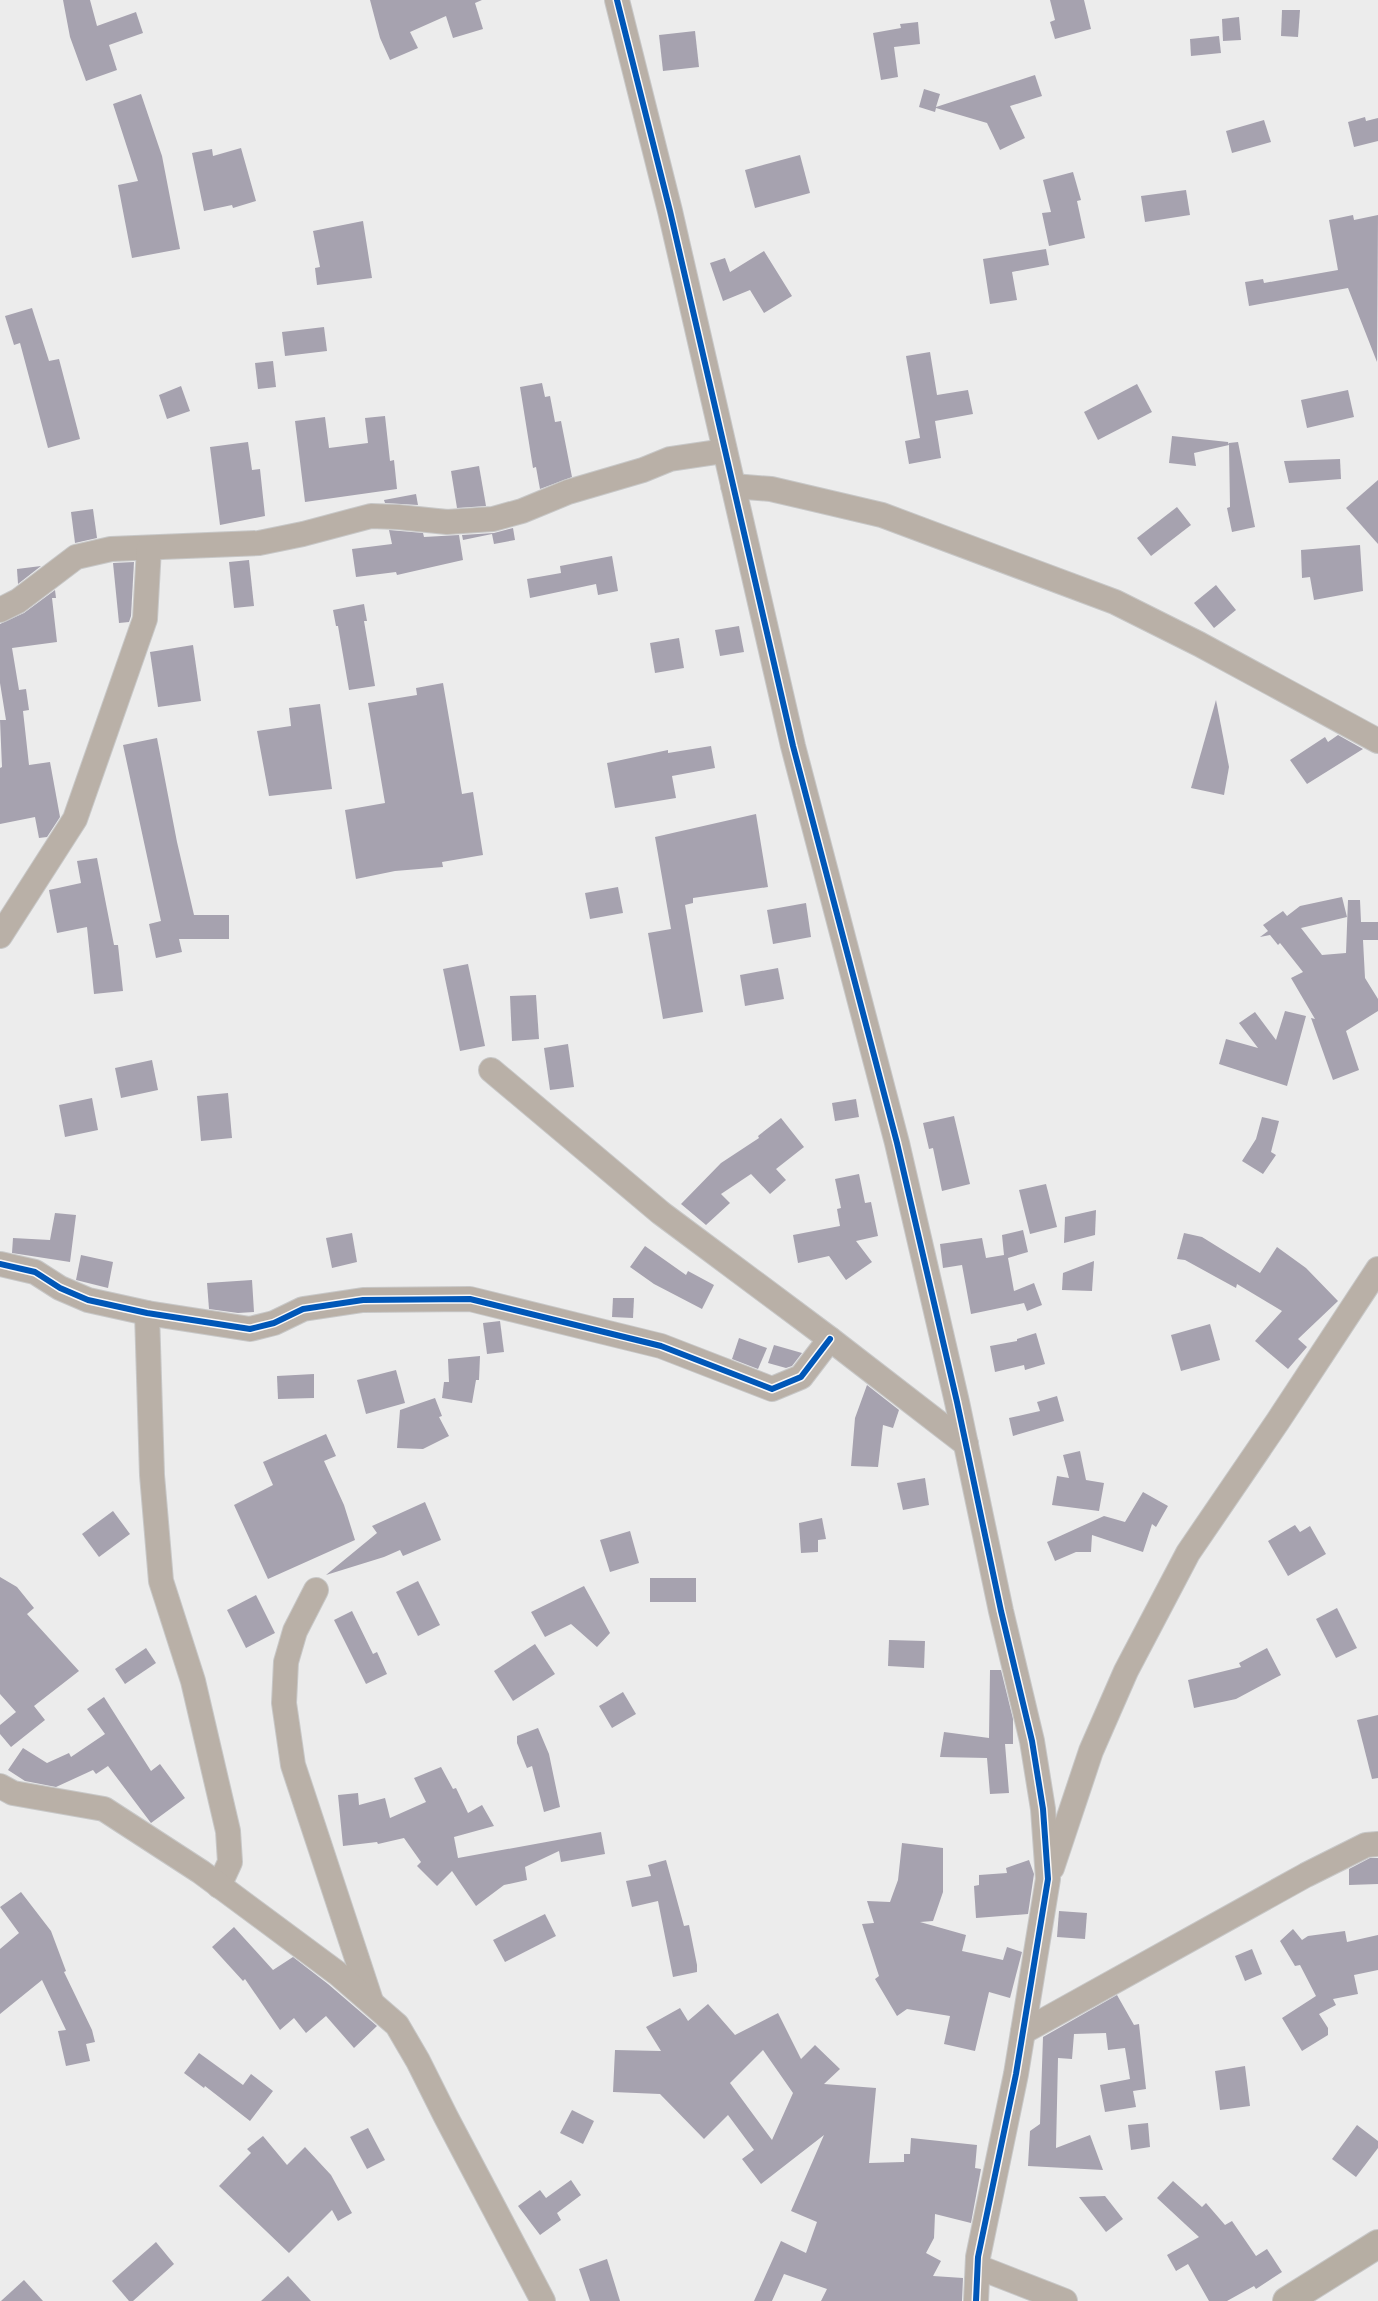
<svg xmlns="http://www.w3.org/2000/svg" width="1378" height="2301" font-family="Lato,sans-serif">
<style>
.building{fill:#a6a2af;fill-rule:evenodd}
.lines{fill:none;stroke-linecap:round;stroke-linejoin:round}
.street-casing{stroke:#c7c7c7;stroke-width:26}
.secondary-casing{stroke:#c7c7c7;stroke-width:30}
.street{stroke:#b9b0a7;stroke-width:24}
.secondary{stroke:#b6aea3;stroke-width:28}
.cycleway-casing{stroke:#f9f9fa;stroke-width:9}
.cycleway{stroke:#0057b8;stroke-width:6}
</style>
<rect width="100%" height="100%" fill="#ececec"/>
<g class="building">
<polygon points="63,0 90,0 97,26 136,12 143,33 109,45 117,70 86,81 70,37"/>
<polygon points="370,0 482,0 475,3 483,29 453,38 446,16 410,32 418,48 390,60 380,38"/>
<polygon points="1050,0 1084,0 1091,29 1055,39 1050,22 1055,20"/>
<polygon points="1282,10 1300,10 1298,37 1281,36"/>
<polygon points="1239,17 1241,40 1223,41 1222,19"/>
<polygon points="918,22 920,44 894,47 898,77 881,80 873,33 901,28 900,24"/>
<polygon points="695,31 699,67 663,71 659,35"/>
<polygon points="1219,36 1221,53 1191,56 1190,39"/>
<polygon points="1035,75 1042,96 1010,106 1025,138 1000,150 987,123 936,108 935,112 919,107 924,89 940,94 936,107"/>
<polygon points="141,94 162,156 180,249 132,258 118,185 138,181 113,104"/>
<polygon points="1365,117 1366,121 1378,118 1378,141 1354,147 1348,122"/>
<polygon points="1264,120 1271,142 1232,153 1226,131"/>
<polygon points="241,148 256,201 233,208 232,205 204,211 192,153 212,149 213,156"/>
<polygon points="800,155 810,193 755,208 745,170"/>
<polygon points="1073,172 1081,200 1077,201 1085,238 1049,246 1042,213 1051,212 1043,180"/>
<polygon points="1186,190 1190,215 1145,222 1141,196"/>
<polygon points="1353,215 1354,220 1378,215 1377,362 1348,288 1249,306 1245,282 1263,279 1264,283 1338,270 1329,220"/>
<polygon points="363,221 372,278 317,285 315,268 320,267 313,231"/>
<polygon points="1046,249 1049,265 1012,272 1017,300 990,304 983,259"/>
<polygon points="764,251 792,296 764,313 750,290 723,301 710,263 725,258 730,272"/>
<polygon points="32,308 49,361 59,359 80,439 48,448 20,343 14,345 5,316"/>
<polygon points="324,327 327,351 285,356 282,332"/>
<polygon points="930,352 937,395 968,390 973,414 935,421 941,458 909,464 905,441 920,438 906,356"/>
<polygon points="273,361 276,387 258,389 255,363"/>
<polygon points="542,383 545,397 550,396 555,422 561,421 572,477 540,489 536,467 533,468 520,387"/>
<polygon points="1137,384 1152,412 1098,440 1084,412"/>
<polygon points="181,386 190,411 167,419 159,395"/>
<polygon points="1348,390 1354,417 1307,428 1301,400"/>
<polygon points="385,416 390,461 394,460 397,489 305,502 295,421 325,417 329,448 368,443 365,418"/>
<polygon points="1172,436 1228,442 1229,445 1194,453 1196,466 1169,463"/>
<polygon points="248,442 252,470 260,469 265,516 220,525 210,447"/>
<polygon points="1238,442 1255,527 1232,532 1227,508 1230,507 1229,443"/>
<polygon points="1340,459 1341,479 1289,483 1284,461"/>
<polygon points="479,466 486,506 457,508 451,471"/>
<polygon points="1378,480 1378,544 1346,508"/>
<polygon points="416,494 418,505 385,503 384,500"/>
<polygon points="1177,507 1191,525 1151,556 1137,538"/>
<polygon points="93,509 97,538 75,543 71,512"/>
<polygon points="513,528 515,540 494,544 492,534 463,540 462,535 494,533"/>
<polygon points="389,530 423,533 424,537 459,535 463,560 397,575 396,572 356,577 352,549 392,544"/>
<polygon points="1360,545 1363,591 1314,600 1310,577 1302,578 1301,550"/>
<polygon points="612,556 618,591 598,595 596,584 530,598 527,579 561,573 560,566"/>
<polygon points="249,560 254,606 234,608 229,562"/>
<polygon points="134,562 131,616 129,622 119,623 113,563"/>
<polygon points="41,566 18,584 17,569"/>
<polygon points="1216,585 1236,610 1214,628 1194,603"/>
<polygon points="55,590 56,598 52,598 57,642 12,648 19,690 26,689 29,710 23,711 29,765 50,762 60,817 47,837 39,838 35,817 0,824 0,768 2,767 0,720 6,720 0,683 0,624 24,613"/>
<polygon points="364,604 367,621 364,621 375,686 349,690 338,626 336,626 333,610"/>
<polygon points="739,626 744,652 720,656 715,630"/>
<polygon points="679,638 684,668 655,673 650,643"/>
<polygon points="193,645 201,701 158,707 150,652"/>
<polygon points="443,683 462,794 473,792 483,855 442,862 443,867 395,871 356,879 345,810 385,803 368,703 417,695 416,688"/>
<polygon points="1216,700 1229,767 1224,795 1191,788"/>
<polygon points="320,704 332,789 269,796 257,731 291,726 289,708"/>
<polygon points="1338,735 1363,749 1307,784 1290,760 1325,737 1328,742"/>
<polygon points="157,738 177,842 194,915 229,915 229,939 179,939 182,952 156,958 149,924 161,921 123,745"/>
<polygon points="711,746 715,768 672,776 676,798 615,808 607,763 668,750 668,753"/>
<polygon points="756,814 768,887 693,898 693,903 685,905 703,1012 663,1019 648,933 671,929 655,837"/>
<polygon points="97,858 114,945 118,945 123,991 94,994 87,927 57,933 49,890 81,883 77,861"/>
<polygon points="618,887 623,913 590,919 585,893"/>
<polygon points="1342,897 1347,917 1301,928 1322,955 1346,953 1348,900 1360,900 1361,922 1378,922 1378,940 1363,940 1365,978 1378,999 1378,1011 1346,1031 1359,1070 1333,1080 1311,1018 1315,1019 1291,978 1303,972 1280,943 1278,945 1270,935 1260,937 1268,931 1263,925 1283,911 1287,916 1300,906"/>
<polygon points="806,903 811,937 773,944 767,910"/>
<polygon points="468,964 485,1046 460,1051 443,969"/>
<polygon points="778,968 784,999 745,1006 740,975"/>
<polygon points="536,995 539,1039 512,1041 510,996"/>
<polygon points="1285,1011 1306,1016 1287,1086 1219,1064 1226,1039 1258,1048 1239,1023 1255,1012 1276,1040"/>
<polygon points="568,1044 574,1087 550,1090 544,1048"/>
<polygon points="152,1060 158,1090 121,1098 115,1068"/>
<polygon points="228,1093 232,1138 201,1141 197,1096"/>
<polygon points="92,1098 98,1130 65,1137 59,1105"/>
<polygon points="856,1099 859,1117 835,1121 832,1103"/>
<polygon points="954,1116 970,1184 942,1191 933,1148 929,1149 923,1123"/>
<polygon points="1262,1117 1279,1121 1271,1152 1276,1155 1263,1174 1242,1161 1256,1139"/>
<polygon points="781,1118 804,1147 776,1169 786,1180 770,1194 751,1174 721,1194 730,1203 706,1225 681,1204 721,1163 759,1138 758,1136"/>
<polygon points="859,1174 865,1203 871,1202 878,1236 856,1241 872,1262 846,1280 829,1256 798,1263 793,1235 840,1226 837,1209 841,1208 835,1179"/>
<polygon points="1046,1184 1057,1227 1030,1234 1019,1190"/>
<polygon points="1096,1210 1095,1235 1064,1243 1065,1217"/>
<polygon points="55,1213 76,1215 70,1262 12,1253 13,1238 50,1240"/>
<polygon points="1023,1230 1028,1252 1008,1258 1014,1291 1034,1283 1042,1305 1027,1311 1024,1303 971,1314 962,1265 943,1268 940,1244 982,1238 986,1258 1004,1255 1002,1235"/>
<polygon points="352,1233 357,1262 332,1268 326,1238"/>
<polygon points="1184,1233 1202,1237 1260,1273 1277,1247 1306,1268 1338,1301 1298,1339 1307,1347 1288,1369 1255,1341 1282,1311 1237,1284 1236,1288 1185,1260 1177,1259"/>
<polygon points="645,1246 686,1275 688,1271 714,1285 702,1309 654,1284 630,1267"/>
<polygon points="81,1255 113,1262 108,1288 76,1280"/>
<polygon points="1094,1261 1092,1291 1062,1290 1063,1273"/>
<polygon points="252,1280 254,1312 238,1313 209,1309 207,1283"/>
<polygon points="613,1298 634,1298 633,1318 612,1317"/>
<polygon points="500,1321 504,1352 487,1354 483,1323"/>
<polygon points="1210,1324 1220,1360 1181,1371 1171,1335"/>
<polygon points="1036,1333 1045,1364 1025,1370 1024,1365 995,1372 990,1346 1017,1341 1017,1339"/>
<polygon points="739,1338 767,1348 758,1369 732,1359"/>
<polygon points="774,1345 802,1353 792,1366 786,1368 768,1363"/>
<polygon points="480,1356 479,1380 476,1380 472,1403 442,1398 444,1382 449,1382 448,1359"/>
<polygon points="396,1370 405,1403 366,1414 357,1380"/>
<polygon points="314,1374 314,1398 278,1399 277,1376"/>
<polygon points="867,1385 899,1410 893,1428 883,1425 878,1467 851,1466 855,1418"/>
<polygon points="1057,1396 1064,1421 1013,1436 1009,1418 1040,1411 1037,1402"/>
<polygon points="435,1398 442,1416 439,1417 449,1436 423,1449 397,1448 400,1410"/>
<polygon points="326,1434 336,1456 324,1461 344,1505 355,1540 268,1579 234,1505 273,1485 263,1462"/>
<polygon points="1080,1451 1086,1480 1104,1483 1099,1511 1052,1505 1057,1476 1069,1478 1063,1455"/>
<polygon points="925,1478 929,1505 903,1510 897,1483"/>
<polygon points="1143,1492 1168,1506 1156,1527 1152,1524 1143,1552 1092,1535 1091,1552 1076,1552 1055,1561 1047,1542 1104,1516 1125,1522"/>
<polygon points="425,1502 441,1540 403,1556 400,1550 384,1557 326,1575 377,1533 372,1526"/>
<polygon points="113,1511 130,1534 99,1557 82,1534"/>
<polygon points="822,1518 826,1539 818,1540 818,1552 801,1553 799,1523"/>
<polygon points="1295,1525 1300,1532 1310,1526 1326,1554 1288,1576 1268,1541"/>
<polygon points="630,1531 639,1563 610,1572 600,1540"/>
<polygon points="0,1577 17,1587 34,1608 27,1614 79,1671 34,1706 45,1720 11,1747 0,1734 0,1725 16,1712 0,1694"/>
<rect x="650" y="1578" width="46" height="24"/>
<polygon points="418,1581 440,1625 418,1636 396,1592"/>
<polygon points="584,1586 610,1633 597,1647 571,1624 545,1637 531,1612"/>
<polygon points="256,1595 275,1633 246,1648 227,1610"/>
<polygon points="1337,1608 1357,1648 1336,1658 1316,1619"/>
<polygon points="352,1611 373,1654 377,1652 387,1674 366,1684 334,1620"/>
<polygon points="889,1640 925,1641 924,1668 888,1666"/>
<polygon points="535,1644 555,1674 513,1701 494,1671"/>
<polygon points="146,1648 156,1663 125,1684 115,1669"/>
<polygon points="1267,1648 1281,1675 1236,1699 1194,1708 1188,1680 1241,1667 1239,1663"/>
<polygon points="990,1670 1001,1670 1013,1719 1013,1744 1005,1744 1009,1793 990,1794 987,1758 940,1757 944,1732 989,1738"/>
<polygon points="623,1692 636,1714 612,1728 599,1706"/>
<polygon points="104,1697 151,1771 160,1764 185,1798 151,1823 108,1766 96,1774 93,1770 56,1787 25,1781 8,1770 23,1748 47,1763 69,1753 71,1757 105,1734 87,1709"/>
<polygon points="1378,1715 1378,1778 1372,1779 1357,1720"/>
<polygon points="538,1728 549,1754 560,1807 544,1812 532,1766 527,1768 517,1743 517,1736"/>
<polygon points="441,1767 453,1789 456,1788 468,1813 482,1805 494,1826 454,1837 458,1858 601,1832 605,1854 561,1862 559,1851 525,1867 527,1880 504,1885 476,1906 452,1871 437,1886 417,1866 421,1862 404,1838 378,1844 377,1842 343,1846 338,1795 358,1793 359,1805 385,1798 390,1818 426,1802 414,1778"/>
<polygon points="902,1843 943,1848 943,1892 933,1921 920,1922 966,1935 962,1951 1003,1960 1007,1947 1022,1952 1010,1998 989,1992 975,2051 944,2044 950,2016 907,2009 897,2016 875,1979 879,1976 862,1924 874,1923 867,1901 890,1902 898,1880"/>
<polygon points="1370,1858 1378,1858 1378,1884 1349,1885 1349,1869"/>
<polygon points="666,1860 684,1926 689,1925 697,1965 697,1972 673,1977 658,1901 632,1907 626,1881 651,1876 648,1865"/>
<polygon points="1029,1860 1034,1874 1028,1914 976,1918 974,1886 979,1885 979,1875 1007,1873 1006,1868"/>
<polygon points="21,1892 51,1931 66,1971 64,1972 92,2030 95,2042 86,2044 90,2061 66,2066 58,2031 66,2030 42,1980 0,2014 0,1949 19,1933 0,1907"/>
<polygon points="1059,1911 1087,1913 1085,1939 1057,1937"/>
<polygon points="545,1914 556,1936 505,1962 493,1940"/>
<polygon points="234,1927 273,1970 293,1957 328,1984 377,2026 354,2048 326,2016 306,2033 294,2018 280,2030 245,1979 243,1981 212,1947"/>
<polygon points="1293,1929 1302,1940 1308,1936 1345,1931 1347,1942 1378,1935 1378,1970 1354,1975 1358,1994 1333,1999 1336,2005 1319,2014 1328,2028 1328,2035 1302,2051 1282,2018 1316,1996 1300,1965 1295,1966 1280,1941"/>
<polygon points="1252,1949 1262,1974 1245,1981 1235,1956"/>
<polygon points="1117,1995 1134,2025 1139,2024 1146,2089 1133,2091 1136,2107 1105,2112 1100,2085 1130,2079 1125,2048 1108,2050 1106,2033 1074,2034 1072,2059 1058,2058 1056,2148 1090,2135 1103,2170 1028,2166 1030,2131 1040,2124 1043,2037"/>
<path d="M708 2004 735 2035 778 2013 801 2059 815 2045 840 2069 824 2084 876 2088 869 2163 904 2162V2154H910L911 2138 977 2145 975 2168 981 2169 971 2223 935 2214 934 2238 926 2253 941 2261 933 2276 963 2278 962 2301H821L827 2289 784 2274 772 2301H754L781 2241 806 2253 817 2222 791 2211 824 2135 761 2184 742 2159 754 2150 728 2115 704 2139 660 2094 613 2092 615 2050 661 2051 646 2027 680 2008 688 2021ZM763 2050 793 2093 772 2140 730 2083Z"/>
<polygon points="199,2053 243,2085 251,2074 273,2091 250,2121 205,2086 204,2088 184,2073"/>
<polygon points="1245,2066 1250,2106 1220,2110 1215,2071"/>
<polygon points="572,2110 594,2121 583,2144 560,2133"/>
<polygon points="1148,2123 1150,2147 1131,2150 1128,2125"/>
<polygon points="1357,2125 1378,2141 1378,2148 1356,2177 1332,2159"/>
<polygon points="368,2128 385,2160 367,2169 350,2137"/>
<polygon points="263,2136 287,2165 305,2147 331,2175 352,2213 338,2221 332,2210 289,2253 219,2186 251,2153 247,2149"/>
<polygon points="571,2180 581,2195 557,2213 561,2220 540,2235 518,2206 540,2190 546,2198"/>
<polygon points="1173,2181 1202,2207 1206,2203 1225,2225 1232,2221 1256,2256 1267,2249 1282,2272 1256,2289 1254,2286 1227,2301 1209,2301 1188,2264 1176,2271 1167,2255 1199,2237 1157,2198"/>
<polygon points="1105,2196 1123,2219 1106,2232 1079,2197"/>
<polygon points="156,2242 174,2264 133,2301 129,2301 112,2281"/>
<polygon points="607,2259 620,2301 590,2301 579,2269"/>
<polygon points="288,2276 311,2301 261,2301"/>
<polygon points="24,2280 43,2301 1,2301"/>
</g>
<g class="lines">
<g class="street-casing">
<g id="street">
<polyline points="617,0 670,211 793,746 897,1143 957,1402 1001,1611 1032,1741 1043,1809 1048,1879 1016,2074 978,2257 976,2301"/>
<polyline points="733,486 771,489 882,515 1115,602 1199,644 1378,741"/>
<polyline points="0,610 18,601 76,557 111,549 259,543 303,534 371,516 398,517 447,522 493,519 522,511 568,492 643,470 670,459 724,451"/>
<polyline points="0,936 75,819 145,619 149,548"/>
<polyline points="491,1070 661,1213 830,1339 966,1444"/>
<polyline points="0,1264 35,1272 60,1288 88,1300 147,1313 250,1329 274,1323 303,1309 363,1300 470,1299 661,1346 772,1389 801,1377 830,1339"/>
<polyline points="147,1313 152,1475 161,1581 193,1681 228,1831 230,1862 219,1886"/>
<polyline points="316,1590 295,1631 286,1662 284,1703 293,1765 371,2001"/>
<polyline points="0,1786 13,1793 104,1809 201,1872 337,1973 397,2025 418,2061 446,2117 543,2301"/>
<polyline points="1052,1868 1091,1751 1126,1671 1188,1553 1278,1421 1378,1269"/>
<polyline points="1023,2032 1306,1875 1366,1845 1378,1844"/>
<polyline points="978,2267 1065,2301"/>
</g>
</g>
<g class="secondary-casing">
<polyline id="secondary" points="1287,2301 1378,2244"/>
</g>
<use href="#street" class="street"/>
<use href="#secondary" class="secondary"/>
<g class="cycleway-casing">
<g id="cycleway">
<polyline points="617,0 670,211 793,746 897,1143 957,1402 1001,1611 1032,1741 1043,1809 1048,1879 1016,2074 978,2257 976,2301"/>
<polyline points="0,1264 35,1272 60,1288 88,1300 147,1313 250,1329 274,1323 303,1309 363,1300 470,1299 661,1346 772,1389 801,1377 830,1339"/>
</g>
</g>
<use href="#cycleway" class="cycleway"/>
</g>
</svg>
